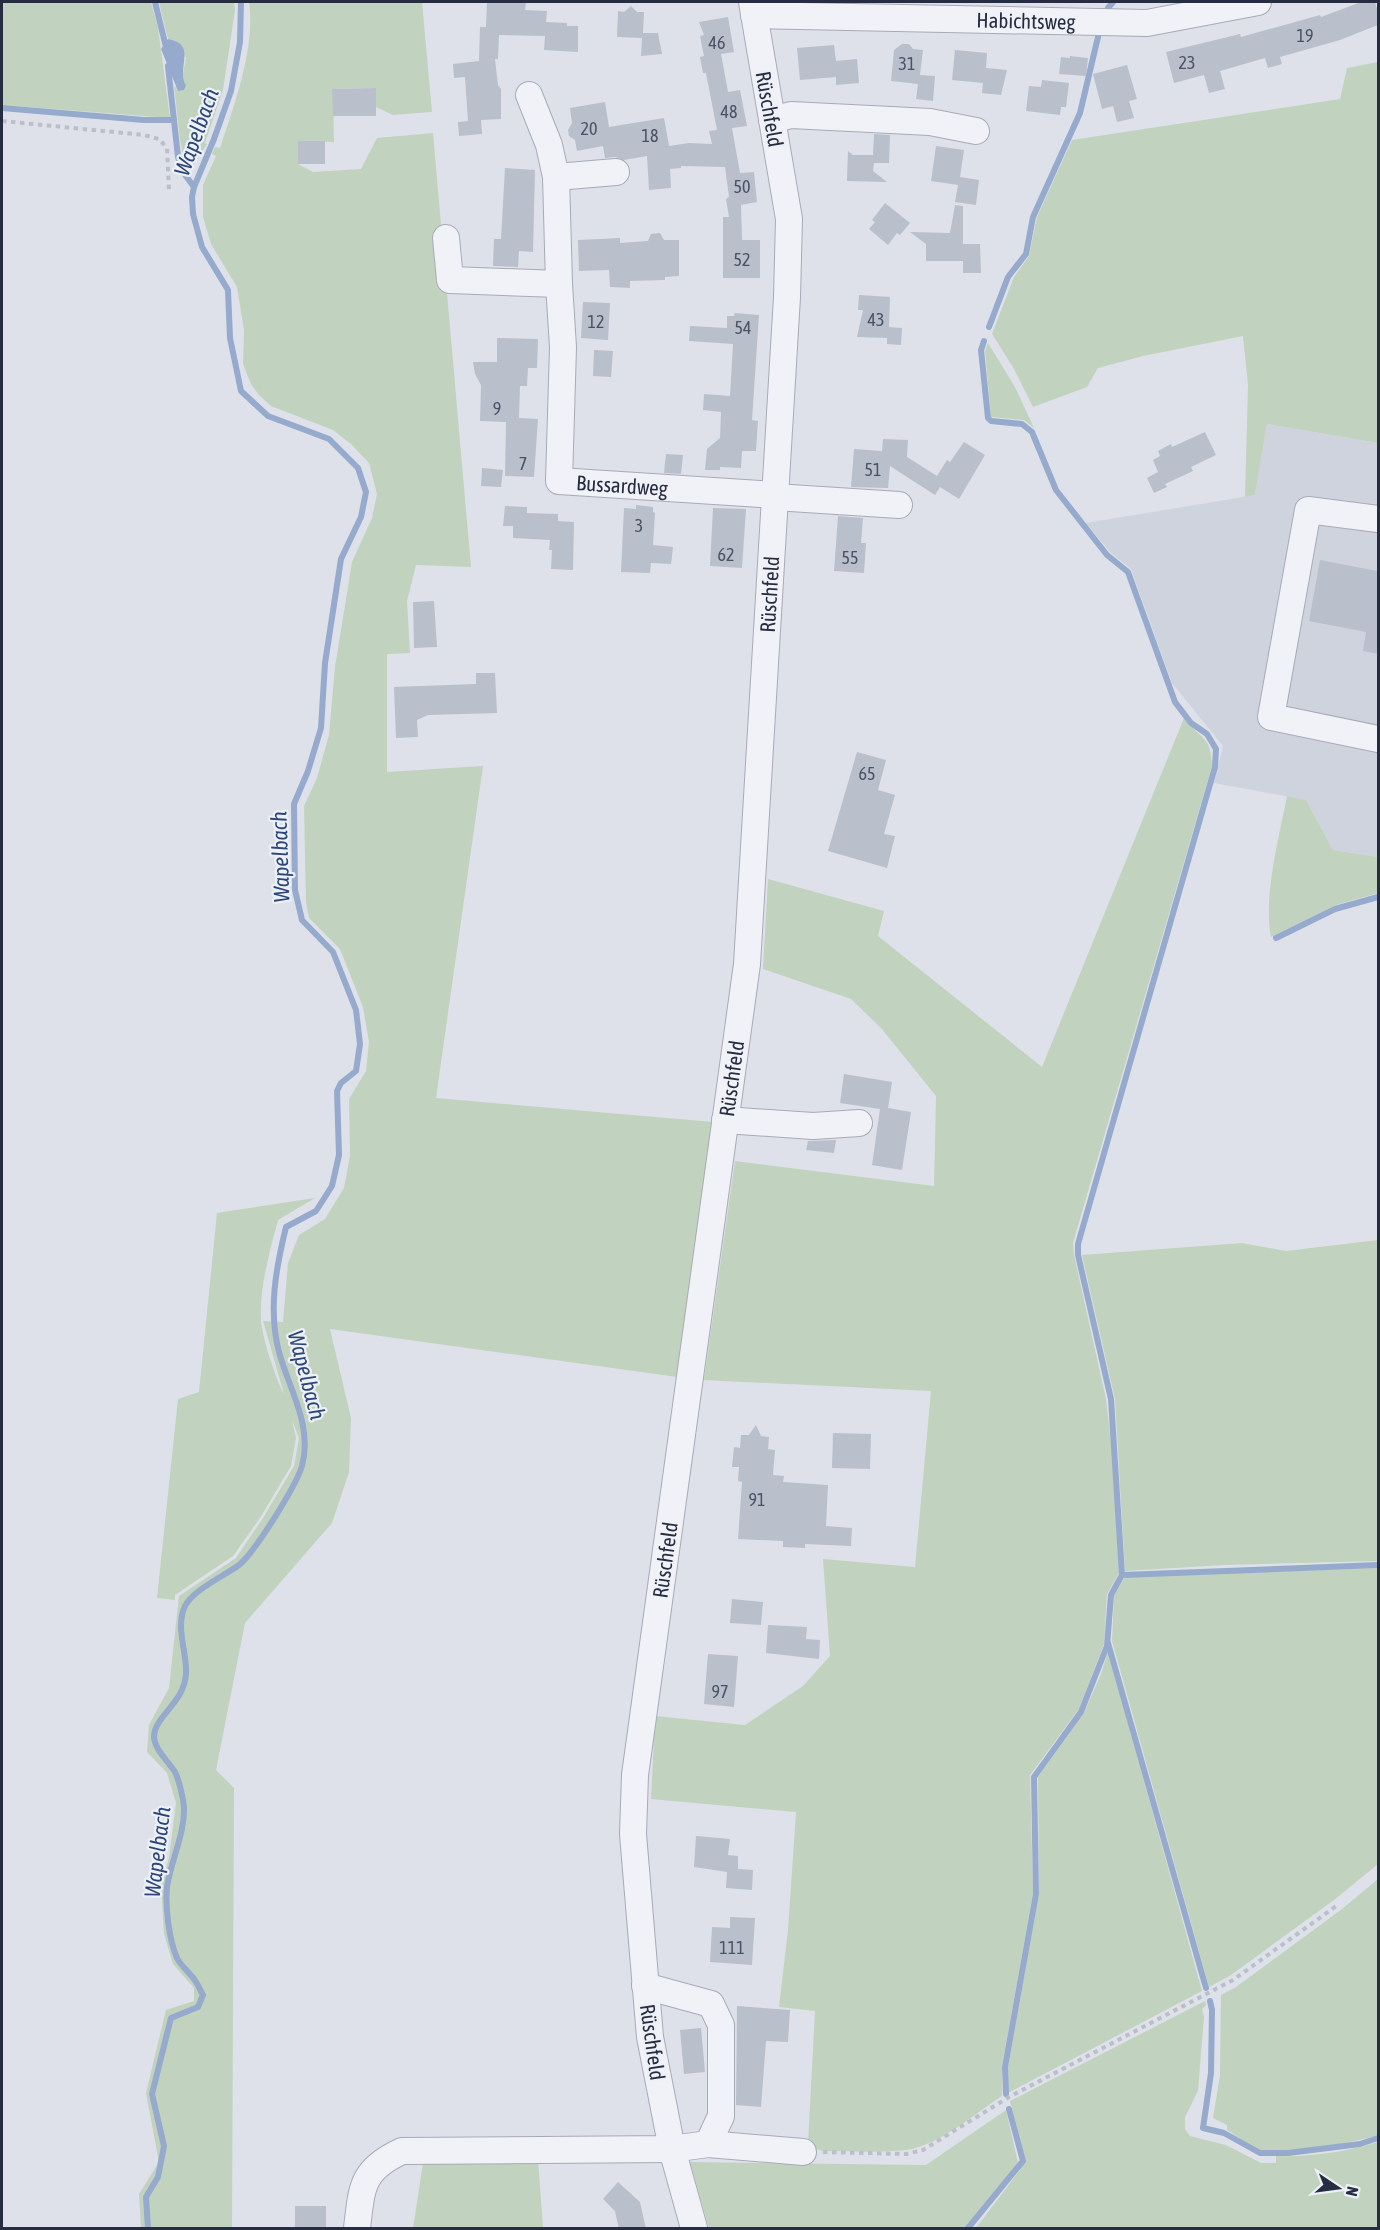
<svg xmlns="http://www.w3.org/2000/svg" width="1380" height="2230" font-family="'Asap Condensed',sans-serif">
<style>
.built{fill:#cfd3de}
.green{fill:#c1d3be}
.water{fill:#95aacc}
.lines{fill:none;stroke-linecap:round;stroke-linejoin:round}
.stream{stroke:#95aacc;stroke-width:6}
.building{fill:#babfcc}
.minor-casing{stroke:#a7abb7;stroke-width:28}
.path{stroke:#bcbfc8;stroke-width:4;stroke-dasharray:4.5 4.5;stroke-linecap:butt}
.minor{stroke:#f1f2f7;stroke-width:26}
.labels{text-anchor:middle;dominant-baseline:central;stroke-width:4.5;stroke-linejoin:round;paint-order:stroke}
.number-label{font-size:18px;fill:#4b5164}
.street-label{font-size:21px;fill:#262c41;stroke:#edf0f6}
.water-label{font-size:22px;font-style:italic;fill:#2c4678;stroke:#edf0f6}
</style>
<rect width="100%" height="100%" fill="#dee1e9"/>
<polygon class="built" points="1267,424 1378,443 1378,857 1333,850 1306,800 1214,783 1223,746 1172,683 1131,569 1110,552 1086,523 1255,495"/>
<g class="green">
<polygon points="2,2 151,2 158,28 170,118 2,105"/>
<path d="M159 2H234L235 10 223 90 205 143 207 144 188 173C178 144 178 115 174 85L178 91 186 85 182 79 186 58 176 41 168 39Z"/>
<path d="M249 2H422L432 112 393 115 376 107 375 88 333 89 334 142 299 141 298 164 313 172 361 169 377 138 433 133 471 567 416 565 407 601 410 653 387 654V772L483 766 436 1098 713 1122 677 1377 330 1329 351 1418 349 1472 332 1523 245 1623 216 1770 234 1788 232 2228H141L139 2194 159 2162 146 2093 166 2010 194 2001V1988L173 1964 164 1934 161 1885 169 1858 176 1803 167 1773 147 1752 149 1725 169 1688 179 1596 236 1558 263 1518 294 1466 299 1438 292 1420 296 1438 291 1466 260 1518 233 1556 175 1595V1600L157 1598 178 1399 199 1392 217 1213 315 1198 278 1220C270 1250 259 1289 261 1320 262 1337 276 1380 284 1394L263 1321 283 1322 288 1263 299 1235 325 1219 344 1188 350 1156 349 1099 366 1071 369 1042 363 1007 340 949 309 918 306 902 304 806 317 778 329 735 335 667 352 562 372 518 377 494 369 463 351 444 333 430 271 406 259 395 251 384 243 364 244 330 237 287 211 244 203 217V185L216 156 212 154 215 147 220 148C234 106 256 46 249 2Z"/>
<polygon points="1378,62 1378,443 1267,424 1255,495 1245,497 1248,385 1243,336 1143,356 1098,368 1087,387 1033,407 1014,369 992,334 1014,277 1029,256 1037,217 1072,140 1340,99 1347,68"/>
<polygon points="988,343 1015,387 1034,428 1024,420 991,417 985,351"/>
<path d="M1184 718C1200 740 1211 734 1212 766L1073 1243 1074 1255 1106 1399 1112 1452 1119 1573 1107 1594 1104 1644 1079 1709 1030 1775 1033 1893 1002 2066V2096C976 2113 938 2146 906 2150 879 2153 850 2151 823 2151L816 2149 808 2143 815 2011 779 2007 788 1930 796 1812 651 1799 655 1716 745 1725 803 1686 830 1656 823 1559 915 1567 931 1391 704 1380 735 1161 934 1186 936 1096 881 1028 851 999 763 969 768 879 884 911 878 936 1042 1067Z"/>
<path d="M1287 796 1306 800 1333 850 1378 857V893L1336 905 1271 937C1263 896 1279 838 1287 796Z"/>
<polygon points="1378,1240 1378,1561 1225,1565 1125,1571 1115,1399 1082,1255 1242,1243 1286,1251"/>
<polygon points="1378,1568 1378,1864 1334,1900 1231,1975 1209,1987 1112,1641 1114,1596 1125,1577"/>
<polygon points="1108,1651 1202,1991 1008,2093 1008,2067 1039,1893 1038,1777 1084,1713 1101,1674"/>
<path d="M1378 1879V2135C1357 2142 1284 2155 1263 2151 1252 2148 1238 2136 1227 2130V2125L1213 2118 1220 2075 1221 1995 1236 1987 1342 1909Z"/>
<path d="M1205 2001 1206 2005 1202 2009 1204 2017 1198 2091 1185 2117V2129L1190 2136 1226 2145 1261 2163H1276V2156C1310 2157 1347 2152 1378 2142V2228H976L1026 2162 1010 2101Z"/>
<polygon points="1006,2110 1018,2163 964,2228 709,2228 690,2162 926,2165"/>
<polygon points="424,2157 538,2159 543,2228 413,2228"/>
</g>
<path class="water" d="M168 39C198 44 176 69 186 85L184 90 178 91 161 49Z"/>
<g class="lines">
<g class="stream">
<polyline points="155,2 166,47"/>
<polyline points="1108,8 1113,2"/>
<polyline points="168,66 178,157 183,172 194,187"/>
<polyline points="2,108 144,120 174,120"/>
<polyline points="989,327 1008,277 1026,254 1033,217 1080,113 1098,37"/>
<polyline points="984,341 981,350 988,418 991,421 1022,424 1032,432 1056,490 1107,555 1128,572 1175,702 1191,723 1207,734 1216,749 1215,767 1078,1244 1078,1255 1111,1399 1122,1575 1111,1595 1107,1646 1081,1712 1034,1777 1036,1894 1005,2067 1006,2094"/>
<polyline points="1276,938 1335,909 1378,897"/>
<polyline points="1122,1575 1378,1565"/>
<polyline points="1108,1643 1206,1988"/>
<polyline points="1210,2001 1212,2010 1211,2073 1203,2128 1224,2133 1260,2153 1288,2153 1360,2144 1378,2138"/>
<path d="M148 2228 146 2197 158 2177 164 2146 152 2094 171 2018 198 2007 203 1995C200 1990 198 1984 194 1979 189 1972 181 1966 177 1958 169 1940 165 1906 167 1887 171 1860 185 1834 184 1807 183 1797 179 1780 175 1772 168 1761 155 1750 154 1737 154 1716 185 1703 186 1673 187 1651 175 1628 185 1606 193 1590 224 1576 239 1565 255 1552 296 1486 302 1466 313 1426 289 1389 279 1352 268 1310 276 1268 286 1227L316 1211 332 1186 339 1155 337 1091 341 1083 356 1071 360 1044 356 1010 333 952 302 920 295 890 294 804 308 771 321 728 325 663 341 559 361 517 366 492 358 468 329 439 268 416 241 391 230 338 228 290 202 247 193 214 192 197 194 187 214 139 231 91 240 42 241 2"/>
<polyline points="968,2228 1023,2161 1009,2109"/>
</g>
</g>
<g class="building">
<polygon points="487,2 526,2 525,10 547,11 546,22 567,23 567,26 578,26 578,52 544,50 545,36 499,35 498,59 495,59 498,85 501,89 501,119 481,120 482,134 459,136 458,122 468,121 465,77 454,78 453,64 479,61 480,27 486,27"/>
<polygon points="1361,2 1375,2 1378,12 1378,25 1340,40 1280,57 1282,64 1268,68 1265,58 1220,71 1225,89 1209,93 1204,75 1174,83 1166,52 1240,34 1241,37 1320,15 1321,17"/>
<polygon points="631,6 637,12 644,12 643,33 658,33 662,54 641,56 642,38 617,37 618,11 624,12"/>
<polygon points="728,17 734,52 721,54 728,92 740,90 747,126 732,128 740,173 754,172 757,202 741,205 742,240 760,240 760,278 723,278 723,217 729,217 726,199 729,197 725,167 681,166 681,168 670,169 671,188 649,190 647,156 624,160 615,157 605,158 603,146 577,151 575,140 569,136 568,130 572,123 570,108 605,102 609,127 664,118 669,146 689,143 712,144 709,131 717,130 706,73 703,73 700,57 704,56 700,36 704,35 699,22"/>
<polygon points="902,44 909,44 913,49 923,50 920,75 935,76 933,101 916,99 918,84 891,81 894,50"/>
<polygon points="834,45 836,61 857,59 859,83 836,85 836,77 800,80 797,48"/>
<polygon points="955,50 987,53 986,68 1007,70 1001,95 982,93 983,83 952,80"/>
<polygon points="1070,56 1088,58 1086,76 1059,74 1061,57 1070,58"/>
<polygon points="1127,65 1137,99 1129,101 1134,118 1117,122 1113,106 1102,109 1093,74"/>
<polygon points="1042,80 1069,83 1066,107 1061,107 1060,115 1026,111 1029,86 1041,87"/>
<polygon points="376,88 376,116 333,116 332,89"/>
<polygon points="874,134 890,135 889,163 874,163 873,171 887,182 847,181 848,151 853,155 873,155"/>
<rect x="298" y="141" width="27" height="23"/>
<polygon points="936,146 964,150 960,177 979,180 976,205 955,202 958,185 931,181"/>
<polygon points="505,168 535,170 533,252 519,251 518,267 493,266 494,239 501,239"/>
<polygon points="885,203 910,223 900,235 897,233 888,245 869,229 875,222 872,220"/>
<polygon points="955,205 963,206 963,244 980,244 981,273 963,273 963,261 926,261 926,244 910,232 950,233"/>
<polygon points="660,233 664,240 679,240 679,276 665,277 665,280 630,281 630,288 610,287 609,270 579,271 578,240 620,238 620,243 648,241 651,234"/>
<polygon points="859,295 890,297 889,327 902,328 901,345 887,344 887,338 857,337 863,310 858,310"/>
<polygon points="583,302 610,303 608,340 581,338"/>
<polygon points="735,313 759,315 752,420 758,421 756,451 742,451 741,468 720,467 720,470 705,470 707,449 720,438 721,412 703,410 704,394 730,396 733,344 689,341 690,326 727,328 727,316 734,316"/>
<polygon points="497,338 538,339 537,368 528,368 527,386 520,386 519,418 538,419 534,477 505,476 506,422 480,421 481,385 475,374 473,362 497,362"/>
<polygon points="594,350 613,351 611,377 593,376"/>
<polygon points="1205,432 1216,455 1191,467 1193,471 1165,484 1167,487 1154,493 1147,478 1158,472 1153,460 1160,456 1158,451 1171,444 1172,447"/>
<polygon points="883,439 908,440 907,457 937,476 947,460 950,462 964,442 985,455 959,499 940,487 935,495 890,466 888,488 851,487 854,449 882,451"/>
<polygon points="666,454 683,455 681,474 664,473"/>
<polygon points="482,468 503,470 501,487 481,486"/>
<polygon points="636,505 653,507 653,512 655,513 653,545 673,547 671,564 651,563 650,573 621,572 624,508 636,509"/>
<polygon points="505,506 527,507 527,513 558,514 558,521 574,522 573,570 551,569 552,550 549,550 550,540 513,538 513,526 503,526"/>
<polygon points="713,508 746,509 742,568 710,566"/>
<polygon points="838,516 863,518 861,543 866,543 864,573 834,571"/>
<polygon points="1320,560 1377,571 1378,654 1363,651 1366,632 1309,621"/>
<polygon points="434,601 437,647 414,648 413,602"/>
<polygon points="476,673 495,673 497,713 428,715 417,720 418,737 396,738 394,687 476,684"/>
<polygon points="857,752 886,760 878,790 895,795 884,834 895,836 887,868 828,851"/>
<polygon points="844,1074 892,1082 888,1108 911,1112 902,1170 872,1165 880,1109 840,1103"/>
<polygon points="836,1140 834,1153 806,1150 808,1141"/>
<polygon points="756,1425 761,1436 769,1437 768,1449 775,1450 773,1475 784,1476 783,1482 828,1485 826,1526 852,1528 851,1546 805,1544 805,1548 783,1547 783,1541 738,1539 742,1482 738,1481 739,1467 732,1467 734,1447 740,1448 741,1435 749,1435"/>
<polygon points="833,1433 871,1434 870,1469 832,1468"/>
<polygon points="732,1599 763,1602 761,1625 730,1623"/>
<polygon points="768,1625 807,1627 806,1639 820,1640 819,1659 766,1653"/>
<polygon points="708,1654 738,1656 734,1707 704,1704"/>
<polygon points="696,1836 730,1839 728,1855 738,1856 738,1869 753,1870 752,1890 726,1888 727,1872 694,1867"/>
<polygon points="730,1917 755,1918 752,1965 710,1962 712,1927 730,1928"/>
<polygon points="737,2006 790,2010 788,2042 766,2041 761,2107 736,2105"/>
<polygon points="701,2028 705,2072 684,2074 680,2030"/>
<polygon points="618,2182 640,2202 646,2229 619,2229 615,2211 603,2199"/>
<rect x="295" y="2206" width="31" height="23"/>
</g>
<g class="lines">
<g class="minor-casing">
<g id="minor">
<path id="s1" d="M754 15 1147 23 1258 2"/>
<path id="s2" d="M529 95 549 145 556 177 559 284 563 347 559 481 775 495"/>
<polyline points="772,120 791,115 930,122 976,131"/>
<polyline points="556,177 616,172"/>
<polyline points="446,238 450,280 559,284"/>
<polyline points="775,497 899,505"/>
<polyline points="1378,519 1308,510 1271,717 1378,739"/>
<polyline points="725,1120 813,1126 859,1123"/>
<polyline points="708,2144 803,2152"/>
<path d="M357 2228C362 2187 361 2170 402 2151L672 2149 708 2144 721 2116V2025L711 2004 645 1986"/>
<path id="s3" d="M694 2228 672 2149 650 2037 633 1834 635 1775 747 964 787 297 789 219 752 2"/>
</g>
</g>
<g class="path">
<polyline points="2,121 144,135 159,139 167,148 169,191"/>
<polyline points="823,2152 906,2154 923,2150 1009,2097 1233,1980 1339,1904"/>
</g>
<use href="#minor" class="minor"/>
</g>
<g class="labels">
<g class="number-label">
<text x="1305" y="35">19</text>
<text x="717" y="42">46</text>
<text x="1187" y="62">23</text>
<text x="907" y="63">31</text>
<text x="729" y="111">48</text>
<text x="589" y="128">20</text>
<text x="650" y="135">18</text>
<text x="742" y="186">50</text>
<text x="742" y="259">52</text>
<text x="876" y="319">43</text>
<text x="596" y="321">12</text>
<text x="743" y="327">54</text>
<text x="497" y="408">9</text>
<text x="523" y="463">7</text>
<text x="873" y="469">51</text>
<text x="639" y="525">3</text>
<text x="726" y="554">62</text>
<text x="850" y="557">55</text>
<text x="867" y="773">65</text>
<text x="757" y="1499">91</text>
<text x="720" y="1691">97</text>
<text x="732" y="1947">111</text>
</g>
<g class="street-label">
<text stroke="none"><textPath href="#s1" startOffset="272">Habichtsweg</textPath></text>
<text transform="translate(770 109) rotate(80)">Rüschfeld</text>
<text stroke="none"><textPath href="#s2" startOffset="454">Bussardweg</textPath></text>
<text stroke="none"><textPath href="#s3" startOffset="1648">Rüschfeld</textPath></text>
<text stroke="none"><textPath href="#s3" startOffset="1162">Rüschfeld</textPath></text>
<text stroke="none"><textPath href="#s3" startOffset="676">Rüschfeld</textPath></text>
<text transform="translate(653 2042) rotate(82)">Rüschfeld</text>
</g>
<g class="water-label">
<text transform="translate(196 132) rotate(-70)">Wapelbach</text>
<text transform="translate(280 857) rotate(-92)">Wapelbach</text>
<text transform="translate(307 1375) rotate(75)">Wapelbach</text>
<text transform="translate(157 1852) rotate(-83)">Wapelbach</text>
</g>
</g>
<rect width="1380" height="2230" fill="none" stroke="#262c41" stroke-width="6"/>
<g transform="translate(1338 2188) rotate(103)" stroke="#edf0f6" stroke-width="4.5" paint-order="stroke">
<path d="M0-4.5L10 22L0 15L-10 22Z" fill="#262c41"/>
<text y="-9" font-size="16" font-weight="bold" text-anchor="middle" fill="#262c41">N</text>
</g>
</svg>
